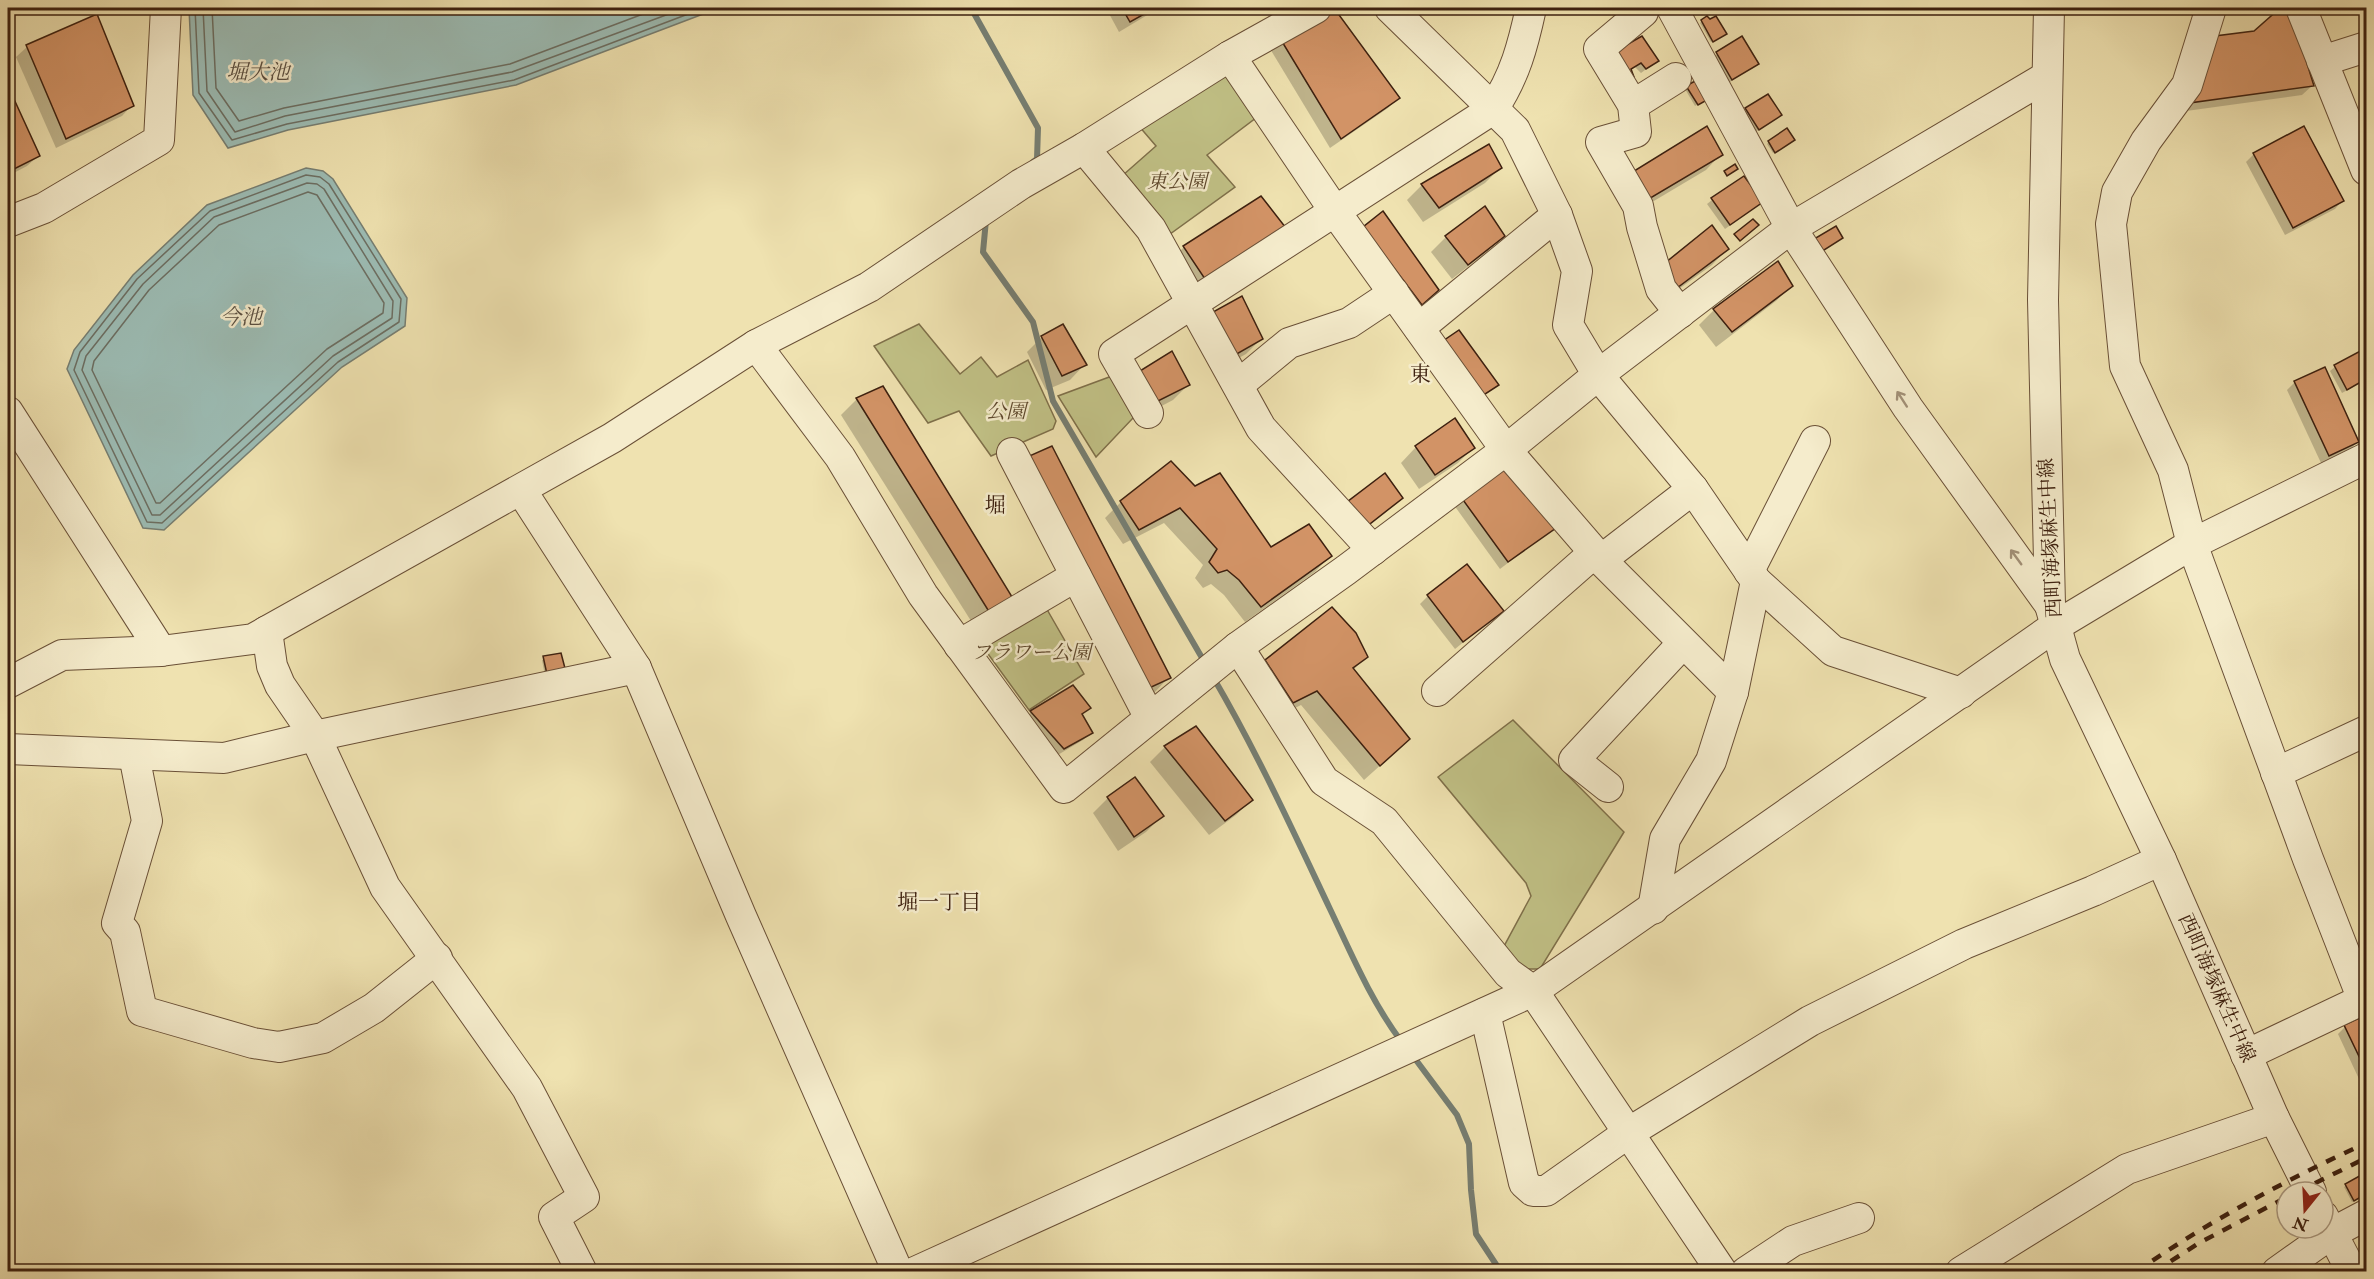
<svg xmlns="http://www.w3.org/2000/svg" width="2374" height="1279" font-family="'IM FELL Double Pica','Noto Serif JP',serif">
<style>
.green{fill:#c1c186;stroke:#7f704a;stroke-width:1.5}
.water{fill:#9cbcb4;stroke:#767e72;stroke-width:1.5}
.shadow{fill:#0003}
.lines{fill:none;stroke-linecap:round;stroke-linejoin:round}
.shore{stroke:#6c6e62;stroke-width:1.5}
.stream{stroke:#767e72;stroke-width:6}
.building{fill:#d29366;stroke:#3d200f;stroke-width:1.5}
.minor-casing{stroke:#6a5037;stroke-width:32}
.minor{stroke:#f5eccc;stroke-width:30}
.rail{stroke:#3d200f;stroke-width:4.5;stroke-dasharray:10 10;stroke-linecap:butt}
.oneway{stroke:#a29077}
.labels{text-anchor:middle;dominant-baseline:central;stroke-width:5;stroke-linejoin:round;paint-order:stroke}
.park-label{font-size:20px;font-style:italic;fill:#5e482d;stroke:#f5eccc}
.street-label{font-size:20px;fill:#3d200f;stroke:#f5eccc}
.water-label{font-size:21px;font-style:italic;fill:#5a4f41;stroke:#f5eccc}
.neighbourhood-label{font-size:21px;fill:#3d200f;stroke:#f5eccc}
</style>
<rect width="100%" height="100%" fill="#efe2b0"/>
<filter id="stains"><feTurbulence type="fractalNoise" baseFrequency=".00333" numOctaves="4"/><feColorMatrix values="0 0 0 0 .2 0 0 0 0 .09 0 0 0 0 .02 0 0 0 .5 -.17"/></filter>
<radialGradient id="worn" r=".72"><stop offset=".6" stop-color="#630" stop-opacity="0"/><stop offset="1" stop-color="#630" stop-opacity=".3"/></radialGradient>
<g class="green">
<polygon points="1230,56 1269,108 1207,155 1235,187 1159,242 1114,183 1156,146 1132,118"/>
<polygon points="919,324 960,374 981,357 997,377 1028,360 1056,421 1053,429 991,456 959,411 928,423 874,346"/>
<polygon points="1112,376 1134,417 1096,457 1058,396"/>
<polygon points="1041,599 1084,674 1029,710 975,636"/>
<polygon points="1513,720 1624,832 1540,969 1520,969 1502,950 1531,896 1526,883 1438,777"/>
</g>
<g class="water">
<polygon points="189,8 719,8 516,85 288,130 228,148 193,95"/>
<polygon points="306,168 323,171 333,179 407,298 405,326 342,367 164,530 143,528 67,369 74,350 133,275 207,205"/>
</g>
<g class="shadow">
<polygon points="1106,8 1159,8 1119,32"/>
<polygon points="1332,8 1398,98 1388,108 1330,148 1269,47 1279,36"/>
<polygon points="96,16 132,105 122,116 56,148 16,57 27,47"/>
<polygon points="1702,21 1723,36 1711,42 1700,23"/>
<polygon points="2255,32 2313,85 2302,95 2179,112"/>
<polygon points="1741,38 1757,64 1727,84 1712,58"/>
<polygon points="1605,61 1657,61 1641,73 1635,67 1630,70"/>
<polygon points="1687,87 1703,101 1695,106 1685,89"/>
<polygon points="8,90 38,156 27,166 8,176"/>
<polygon points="1746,109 1780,115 1754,133 1742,114"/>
<polygon points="2366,119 2366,141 2356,123"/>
<polygon points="1769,142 1791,142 1773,153 1767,144"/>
<polygon points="1721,154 1706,170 1627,217 1612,192 1627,177"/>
<polygon points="2254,154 2342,201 2335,209 2285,235 2246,162"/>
<polygon points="1500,168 1485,183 1423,222 1407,200 1422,185"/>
<polygon points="1712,200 1756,207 1725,229 1707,204"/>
<polygon points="1284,228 1190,293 1169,262 1184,247"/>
<polygon points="1503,236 1488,251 1452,279 1431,252 1446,237"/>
<polygon points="1349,244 1437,290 1406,319"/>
<polygon points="1727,249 1712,265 1661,302 1646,283"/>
<polygon points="1777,263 1791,286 1776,301 1716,347 1699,325 1714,310"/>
<polygon points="1198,329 1261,339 1246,354 1219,369"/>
<polygon points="1042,337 1085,364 1070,380 1046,390 1027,352"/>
<polygon points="2366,350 2366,380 2342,393 2330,371 2335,367"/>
<polygon points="2295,382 2357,442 2350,450 2321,463 2287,390"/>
<polygon points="1188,385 1173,400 1137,419 1120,390"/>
<polygon points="883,388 1016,605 978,632 841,415 856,400"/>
<polygon points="1455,420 1473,448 1458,463 1419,489 1401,463 1416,447"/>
<polygon points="1171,463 1195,487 1271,549 1330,556 1315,572 1245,622 1224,595 1211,584 1203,588 1195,578 1203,565 1164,523 1123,544 1105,518 1121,502"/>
<polygon points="1013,473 1169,677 1154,693 1131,703"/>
<polygon points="1459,494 1554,528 1500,569 1451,501"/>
<polygon points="1401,498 1385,513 1350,541 1347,503"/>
<polygon points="1428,596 1502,611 1455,649 1420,604"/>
<polygon points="1332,609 1366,657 1353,670 1393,754 1364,780 1301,705 1277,717 1250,677 1266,662"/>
<polygon points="560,655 546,681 542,660"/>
<polygon points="1089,707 1081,716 1091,733 1083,740 1056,756 1024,720 1031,712"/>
<polygon points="1165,747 1251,800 1236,815 1209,835 1150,762"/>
<polygon points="1108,798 1162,816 1146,832 1118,851 1093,813"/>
<polygon points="2366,1017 2366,1094 2338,1034 2345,1027"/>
<polygon points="2363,1176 2366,1182 2366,1194 2352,1202 2344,1187"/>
</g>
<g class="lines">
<g class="shore">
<polyline points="195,8 199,93 232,140 287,124 514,80 704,8"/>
<polyline points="203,8 207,91 235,132 285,116 512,72 685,8"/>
<polyline points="212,8 216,88 239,121 284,108 510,64 659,8"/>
<polygon points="306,175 320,177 329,184 401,299 399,322 338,362 162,523 147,522 74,370 80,352 137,279 210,211"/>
<polygon points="307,183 317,184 324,189 393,301 392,318 333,356 160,515 152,515 82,370 86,356 143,284 214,217"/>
<polygon points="308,192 317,195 384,303 383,313 327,349 160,503 156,503 92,370 94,361 149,290 219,225"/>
</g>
<g class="stream">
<polyline points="971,8 1038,128 1037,159 1033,162"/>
<polyline points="986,220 983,252 1033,322 1053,401 1205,663"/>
<path d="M1213 677C1257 752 1293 831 1330 909 1351 953 1371 1001 1401 1041"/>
<polyline points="1413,1056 1457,1115 1469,1144 1471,1190 1476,1234 1501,1272"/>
</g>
</g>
<g class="building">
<polygon points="1122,8 1155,8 1130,22"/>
<polygon points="1329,8 1334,8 1400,98 1341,139 1278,35"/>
<polygon points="2290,8 2314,86 2189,103 2207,37 2254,31 2279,9"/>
<polygon points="97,14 134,106 66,139 26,45"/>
<polygon points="1707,16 1710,19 1716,16 1727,34 1713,42 1701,20"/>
<polygon points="1642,36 1659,61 1646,69 1641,63 1631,69 1634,77 1626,83 1609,55"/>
<polygon points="1742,36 1759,64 1732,80 1716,52"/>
<polygon points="1695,81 1707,100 1698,105 1686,86"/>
<polygon points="8,86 40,156 8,172"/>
<polygon points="1768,94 1782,115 1759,130 1745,108"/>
<polygon points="1707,126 1723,155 1642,203 1626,176"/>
<polygon points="2304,126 2344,201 2293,228 2253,153"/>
<polygon points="1787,128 1795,140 1775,153 1768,141"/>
<polygon points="1489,144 1502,168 1439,208 1421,184"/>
<polygon points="1735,164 1738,169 1727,176 1724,171"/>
<polygon points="1744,176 1763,202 1730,225 1711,198"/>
<polygon points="1261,196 1286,228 1205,279 1183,246"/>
<polygon points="1485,206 1505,236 1468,265 1445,236"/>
<polygon points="1383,211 1439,290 1422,305 1363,227"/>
<polygon points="1753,219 1759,225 1740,241 1734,234"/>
<polygon points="1712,225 1729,249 1677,288 1660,267"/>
<polygon points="1836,226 1843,238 1821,252 1814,239"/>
<polygon points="1778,261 1793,286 1732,332 1713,309"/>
<polygon points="1242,296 1263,339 1235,355 1213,312"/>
<polygon points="1063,324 1087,365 1062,376 1041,336"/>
<polygon points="1459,330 1499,385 1479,398 1440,343"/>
<polygon points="2366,348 2366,379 2347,390 2334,365"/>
<polygon points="1172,351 1190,385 1152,404 1135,374"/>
<polygon points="2325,367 2359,442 2329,456 2294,381"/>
<polygon points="883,386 1017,605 993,618 856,398"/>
<polygon points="1455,418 1475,448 1435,475 1415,446"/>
<polygon points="1052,446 1171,678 1147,689 1027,457"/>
<polygon points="1501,460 1556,528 1508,562 1458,493"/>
<polygon points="1171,461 1195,486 1220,473 1271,547 1309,524 1332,556 1261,607 1239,580 1227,570 1218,573 1209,562 1217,549 1180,508 1139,530 1120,501"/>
<polygon points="1385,473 1403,498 1366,527 1347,502"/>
<polygon points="1467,564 1504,611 1463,642 1427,595"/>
<polygon points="1332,607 1356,633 1368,657 1353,668 1410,739 1380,766 1317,691 1293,703 1265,660"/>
<polygon points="561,653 567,676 548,679 543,656"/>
<polygon points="1073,685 1091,708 1082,714 1093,733 1064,749 1030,711"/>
<polygon points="1196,726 1253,800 1225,821 1164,746"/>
<polygon points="1135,777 1164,816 1134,837 1107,797"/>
<polygon points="2366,1015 2366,1071 2344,1025"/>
<polygon points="2363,1174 2366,1179 2366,1194 2354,1201 2345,1184"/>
</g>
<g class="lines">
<g class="minor-casing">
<g id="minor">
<polyline points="1390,8 1515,130 1557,215 1577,271 1568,325 1598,375 1693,489 1756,581 1833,651 1961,693"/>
<polyline points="1672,8 1791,228 1908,408 2050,605"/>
<polyline points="2049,8 2043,300 2050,605 2065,659 2161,860 2274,1118 2311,1192"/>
<polyline points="2211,8 2187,85 2146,141 2117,192 2111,224 2125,366 2173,470 2192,544 2308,859 2363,1000"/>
<polyline points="2301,8 2366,170"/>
<polyline points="1643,12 1599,49 1633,105 1636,132 1601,142 1638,206 1642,227 1661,289 1680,313"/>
<polyline points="1230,56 1334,210 1506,450 1601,560 1733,692"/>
<polyline points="2322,61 2366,47"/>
<polyline points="1633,105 1676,78"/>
<polyline points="1084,148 1151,229 1261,428 1373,550"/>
<polyline points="8,222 44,208 159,140 166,8"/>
<polyline points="1419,328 1557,215"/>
<polyline points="756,345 840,457 923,595 1064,788 1238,647 1346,570 1506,450 1598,375 1791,228 2046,77"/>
<polyline points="1238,385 1289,343 1349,323 1394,293"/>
<polyline points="8,412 161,651"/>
<path d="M1148 413 1114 354 1493 109C1515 76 1523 45 1531 8"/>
<polyline points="1012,453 1150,718"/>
<polyline points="521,490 636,668 741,916 898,1272"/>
<polyline points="1601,560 1693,489"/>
<polyline points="1749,571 1815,441"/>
<polyline points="267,631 272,666 280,685 315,736 385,887 527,1088 584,1197 554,1217 582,1272"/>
<polyline points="959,645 1076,576"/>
<polyline points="1238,647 1324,781 1384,821 1508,973 1533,991 1722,1272"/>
<polyline points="8,683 62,655 161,651 253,639 612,438 756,345 869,287 1021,184 1084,148 1230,56 1316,8"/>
<polyline points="1437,691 1594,553"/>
<polyline points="8,749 224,758 315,736 636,668"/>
<polyline points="134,755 147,821 117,923 125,932 142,1011 253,1043 279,1047 323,1038 374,1008 437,958"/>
<polyline points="2276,773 2366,731"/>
<polyline points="1608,787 1574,760 1683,643"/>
<polyline points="1653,909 1665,839 1711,761 1733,692 1756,581"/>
<polyline points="1485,1013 1524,1183 1533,1191 1546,1191 1628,1133 1810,1021 1964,944 2093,891 2161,860"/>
<polyline points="2246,1055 2366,998"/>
<polyline points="2323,1216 2352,1272"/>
<polyline points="915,1272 1533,991 2054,627 2192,544 2366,458"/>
<polyline points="1746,1272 1793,1241 1859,1218"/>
<polyline points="1961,1272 2127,1169 2274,1118"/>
<polyline points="2277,1272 2332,1233 2366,1215"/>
</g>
</g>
<use href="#minor" class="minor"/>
<g class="rail">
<polyline points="2297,1192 2366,1158"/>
<path d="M2136 1272C2209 1221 2286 1180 2366 1143"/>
<polyline points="2154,1272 2199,1243 2287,1197"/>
</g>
</g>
<defs><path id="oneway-shaft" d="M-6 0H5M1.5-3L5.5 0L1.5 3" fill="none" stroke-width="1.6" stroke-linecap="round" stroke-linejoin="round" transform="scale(1.5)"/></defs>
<g class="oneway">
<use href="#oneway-shaft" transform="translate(1902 399) rotate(-123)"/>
<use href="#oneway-shaft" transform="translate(2016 557) rotate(-126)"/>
</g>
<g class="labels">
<g class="park-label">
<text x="1177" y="181">東公園</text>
<text x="1006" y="411">公園</text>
<text x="1031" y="652">フラワー公園</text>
</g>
<g class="street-label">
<text transform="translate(2050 538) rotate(-93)">西町海塚麻生中線</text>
<text transform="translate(2217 988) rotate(66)">西町海塚麻生中線</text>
</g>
<g class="water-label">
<text x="258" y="72">堀大池</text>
<text x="241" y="317">今池</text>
</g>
<g class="neighbourhood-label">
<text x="1420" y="374">東</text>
<text x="995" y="505">堀</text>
<text x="939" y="902">堀一丁目</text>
</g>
</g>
<rect width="2374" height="1279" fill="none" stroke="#efe2b0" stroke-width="30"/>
<rect x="9" y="9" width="2356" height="1261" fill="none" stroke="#3d200f" stroke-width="3"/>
<rect x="15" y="15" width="2344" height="1249" fill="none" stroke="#3d200f" stroke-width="1.5"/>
<g transform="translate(2305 1210) rotate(198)"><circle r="28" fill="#f5eccc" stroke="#ab9a80" stroke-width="1.5"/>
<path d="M0-4.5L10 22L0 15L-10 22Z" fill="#8f2418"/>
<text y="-9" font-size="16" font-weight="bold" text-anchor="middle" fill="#3d200f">N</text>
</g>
<rect width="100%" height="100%" filter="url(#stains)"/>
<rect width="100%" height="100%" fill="url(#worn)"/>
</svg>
